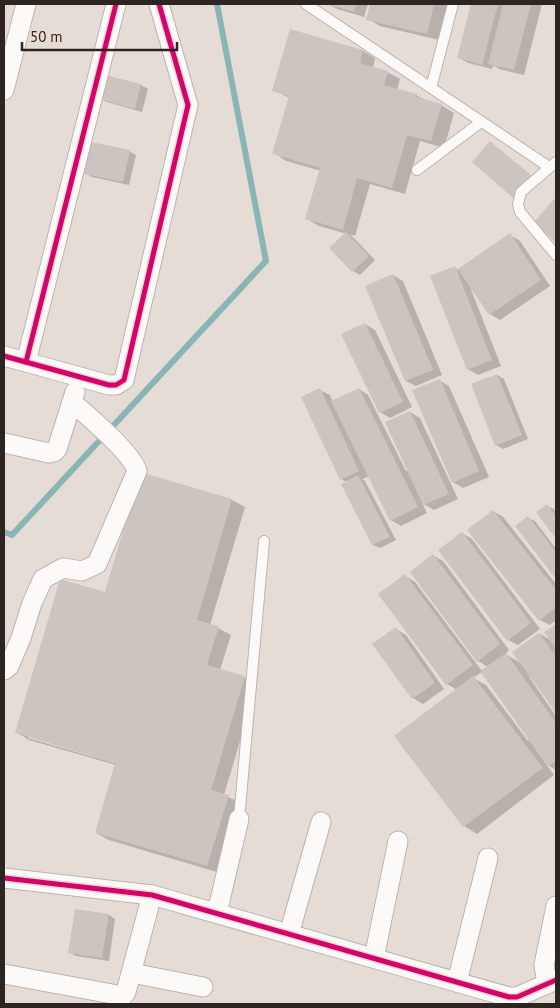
<svg xmlns="http://www.w3.org/2000/svg" width="560" height="1008" font-family="'PT Sans',sans-serif">
<style>
.shadow{fill:#0003;fill-rule:evenodd}
.lines{fill:none;stroke-linecap:round;stroke-linejoin:round}
.stream{stroke:#89b5b7;stroke-width:6}
.building{fill:#ccc4bf}
.lane-casing{stroke:#bcb4af;stroke-width:12}
.street-casing{stroke:#bcb4af;stroke-width:21}
.lane{stroke:#fbfaf9;stroke-width:10}
.street{stroke:#fbfaf9;stroke-width:19}
.cycleway-casing{stroke:#eddacf;stroke-width:8}
.cycleway{stroke:#d6006c;stroke-width:5}
</style>
<rect width="100%" height="100%" fill="#e6dcd6"/>
<g class="shadow">
<polygon points="328,4 368,4 364,17 337,9"/>
<polygon points="371,4 448,4 439,40 380,26 368,19"/>
<polygon points="472,4 542,4 524,75 499,69 493,65 492,69 468,63 458,57"/>
<polygon points="291,31 363,51 375,58 373,68 387,72 400,79 397,90 416,95 427,101 441,105 454,113 444,148 420,141 405,194 370,184 355,236 350,234 375,260 360,275 353,271 347,234 319,226 307,219 321,171 286,161 274,153 289,98 274,90"/>
<polygon points="106,76 141,85 148,89 142,112 107,102 100,99"/>
<polygon points="129,151 136,155 129,185 92,177 86,173"/>
<polygon points="510,235 520,241 550,286 500,320 490,314 470,287 501,366 478,375 468,369 455,268 458,270"/>
<polygon points="393,275 403,281 442,375 416,386 406,381"/>
<polygon points="365,324 375,330 412,407 390,418 380,412"/>
<polygon points="497,375 504,379 528,439 503,449 496,445"/>
<polygon points="439,380 449,386 489,477 463,488 453,482"/>
<polygon points="359,389 368,395 406,471 409,470 410,412 420,418 458,499 434,510 422,503 427,513 401,526 391,520 370,476 362,479 365,481 396,540 380,548 373,545 342,485 347,482 341,479 320,390 330,395 333,402"/>
<path d="M141 473 232 500 245 507 210 625 218 628 231 635 220 670 244 677 257 684 224 795 241 803 220 873 109 840 96 833 116 765 29 740 16 732 105 594ZM28 736 122 763 121 765 28 738Z"/>
<polygon points="547,506 554,509 556,513 556,537 538,512"/>
<polygon points="493,511 503,517 556,584 556,620 550,625 540,620"/>
<polygon points="528,518 535,521 556,549 556,577 517,526"/>
<polygon points="462,533 472,539 540,629 518,645 508,640"/>
<path d="M434 556 443 561 509 650 505 654 521 663 540 634 552 641 546 633 556 625V711L531 676 529 677 556 716V770L546 764 554 775 477 834 464 826 396 736 457 690 447 684 405 576 415 582 482 671 488 667 478 661ZM482 672 530 739 528 741 486 685 473 678Z"/>
<polygon points="396,629 406,635 444,689 423,704 413,698 374,644"/>
<polygon points="109,915 115,919 109,961 76,956 69,952"/>
</g>
<g class="lines">
<polyline class="stream" points="4,532 12,535 266,261 217,4"/>
</g>
<g class="building">
<polygon points="326,4 356,4 354,12"/>
<polygon points="370,4 434,4 427,34 366,20"/>
<polygon points="471,4 498,4 482,65 457,58"/>
<polygon points="503,4 531,4 514,70 488,64"/>
<polygon points="290,29 363,50 360,63 388,71 384,85 417,94 416,97 442,104 431,141 407,135 392,188 357,178 343,230 305,219 320,168 272,154 289,96 272,91"/>
<polygon points="105,75 141,84 135,109 99,99"/>
<polygon points="490,141 532,176 513,198 472,162"/>
<polygon points="91,142 130,150 123,182 84,174"/>
<polygon points="556,197 556,243 533,223"/>
<polygon points="346,232 369,256 352,272 329,248"/>
<polygon points="510,233 541,280 489,315 458,269"/>
<polygon points="455,266 492,360 467,370 430,276"/>
<polygon points="393,274 433,370 405,381 365,286"/>
<polygon points="365,323 403,402 379,413 341,334"/>
<polygon points="497,374 522,435 495,446 471,384"/>
<polygon points="440,379 479,471 452,483 412,390"/>
<polygon points="320,388 359,471 340,480 301,397"/>
<polygon points="359,388 418,507 390,521 331,401"/>
<polygon points="410,411 449,494 423,505 385,422"/>
<polygon points="140,472 232,499 197,620 219,626 207,665 245,676 211,790 229,795 207,866 95,833 115,763 15,733 60,579 105,592"/>
<polygon points="358,475 390,537 372,545 341,484"/>
<polygon points="547,504 556,517 556,539 536,512"/>
<polygon points="493,510 556,590 556,607 539,621 467,530"/>
<polygon points="528,516 556,552 556,579 515,526"/>
<polygon points="462,532 531,623 507,641 438,550"/>
<polygon points="433,554 500,644 477,662 410,572"/>
<polygon points="405,574 473,665 446,685 378,594"/>
<polygon points="556,624 556,649 544,632"/>
<polygon points="396,627 435,683 412,699 372,644"/>
<polygon points="539,633 556,656 556,713 512,652"/>
<polygon points="506,653 556,723 556,761 548,767 480,671"/>
<polygon points="473,676 543,768 463,827 394,736"/>
<polygon points="75,909 109,914 102,958 68,953"/>
</g>
<g class="lines">
<g class="lane-casing">
<g id="lane">
<polyline points="306,4 549,167"/>
<polyline points="431,88 453,4"/>
<polyline points="556,162 521,192 518,204 520,212 556,255"/>
<polyline points="417,170 481,122"/>
<polyline points="239,819 264,541"/>
</g>
</g>
<g class="street-casing">
<g id="street">
<polyline points="4,90 26,4"/>
<polyline points="4,356 109,385 116,385 124,380 188,105 159,4"/>
<polyline points="26,362 116,4"/>
<polyline points="4,443 49,453 54,452 57,449 75,392"/>
<path d="M4 670 9 666 21 638 32 603 43 579 63 568 82 571 97 564 137 471C133 454 87 415 72 402"/>
<polyline points="4,878 152,895 509,997 517,997 556,980"/>
<polyline points="217,913 239,819"/>
<polyline points="289,934 321,822"/>
<polyline points="374,958 398,841"/>
<polyline points="132,973 203,987"/>
<polyline points="4,974 123,996 126,992 152,895"/>
<polyline points="457,982 488,858"/>
<polyline points="547,984 544,965 556,906"/>
</g>
</g>
<use href="#lane" class="lane"/>
<use href="#street" class="street"/>
<g class="cycleway-casing">
<g id="cycleway">
<polyline points="4,356 109,385 116,385 124,380 188,105 159,4"/>
<polyline points="26,362 116,4"/>
<polyline points="4,878 152,895 509,997 517,997 556,980"/>
</g>
</g>
<use href="#cycleway" class="cycleway"/>
</g>
<rect width="560" height="1008" fill="none" stroke="#2c2521" stroke-width="10"/>
<path d="M22 42v8h155v-8" fill="none" stroke="#2c2521" stroke-width="2.5"/>
<text x="30" y="42" font-size="15" fill="#2c2521" stroke="#eddacf" stroke-width="4" paint-order="stroke">50 m</text>
</svg>
